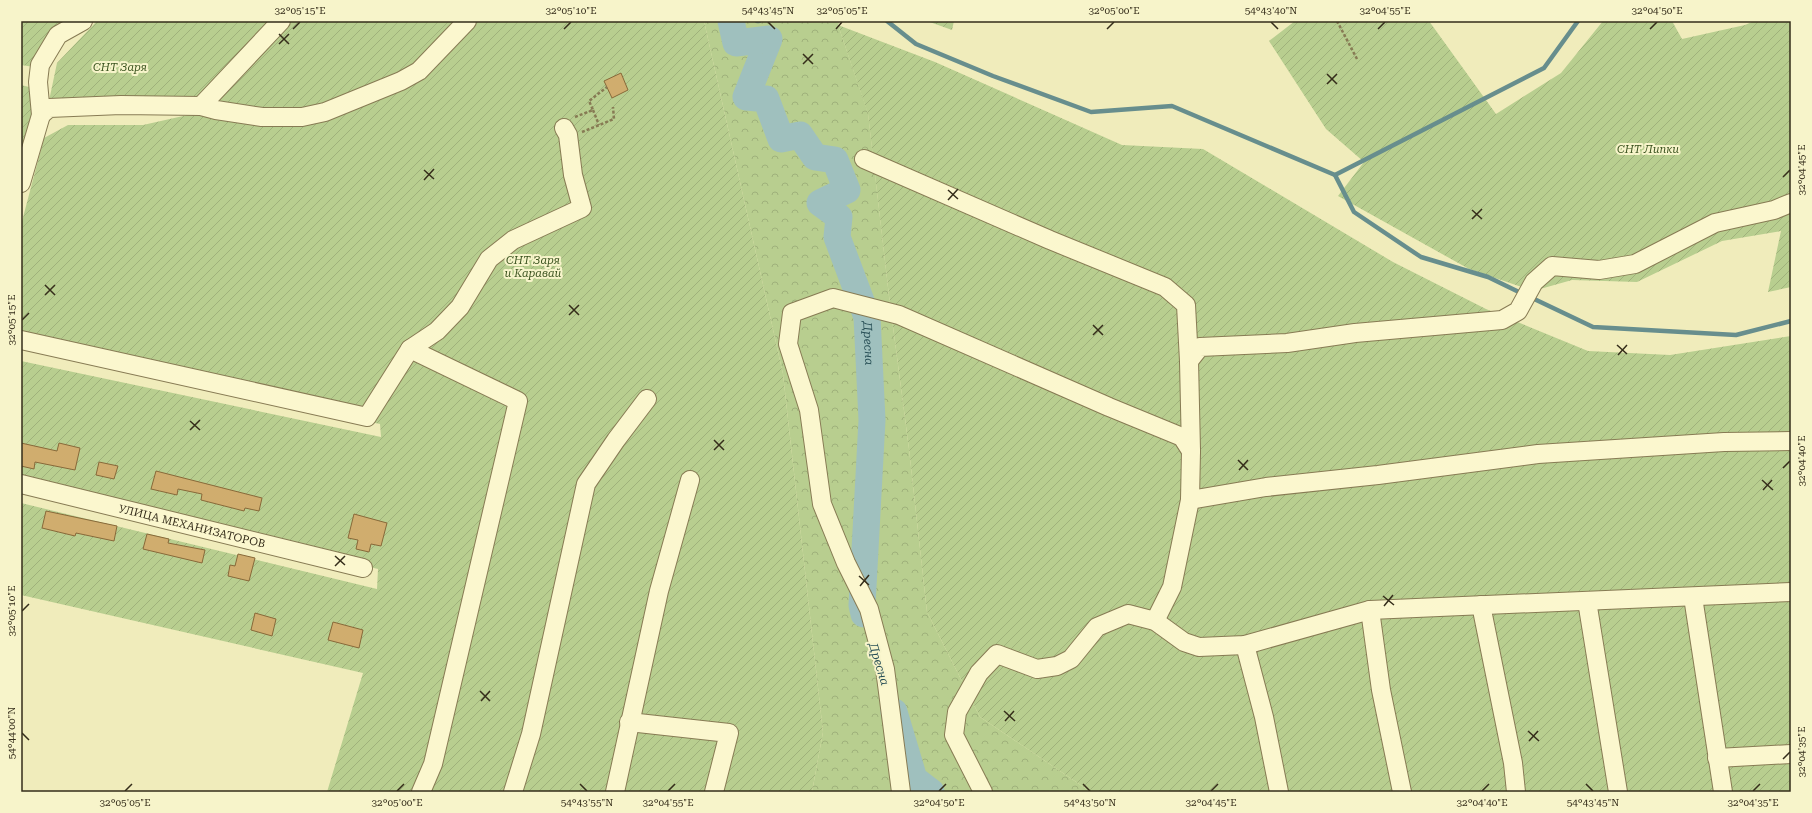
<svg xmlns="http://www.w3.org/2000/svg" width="1812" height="813" font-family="'Roboto Serif',serif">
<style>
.forest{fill:url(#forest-crowns)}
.garden{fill:url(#garden-furrows)}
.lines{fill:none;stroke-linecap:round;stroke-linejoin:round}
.stream{stroke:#678e8d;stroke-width:4.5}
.river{stroke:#9fc0be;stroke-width:27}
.building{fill:#d0ad6e;stroke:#886939}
.minor-casing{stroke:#877b54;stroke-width:20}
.path{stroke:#877b54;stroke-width:2.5;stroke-dasharray:3 2;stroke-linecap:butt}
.minor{stroke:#fbf7ce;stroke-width:18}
.ticks{fill:none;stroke:#352d1a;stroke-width:1.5}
.labels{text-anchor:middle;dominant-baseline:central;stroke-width:4;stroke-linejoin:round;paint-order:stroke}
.park-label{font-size:11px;font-style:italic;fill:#3b531f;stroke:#f7f4ca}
.street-label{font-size:11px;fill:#352d1a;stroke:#f7f4ca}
.water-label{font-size:12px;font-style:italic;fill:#284f56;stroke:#f7f4ca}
.neatline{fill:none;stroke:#352d1a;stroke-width:1.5}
.ticks-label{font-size:10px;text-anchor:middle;fill:#352d1a}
</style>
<defs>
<pattern id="forest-crowns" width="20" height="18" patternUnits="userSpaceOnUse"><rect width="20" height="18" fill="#b8ce8f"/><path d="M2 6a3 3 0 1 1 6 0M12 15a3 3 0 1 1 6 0" fill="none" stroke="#9fb17b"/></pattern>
<pattern id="garden-furrows" width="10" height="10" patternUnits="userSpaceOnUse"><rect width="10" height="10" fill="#b8ce8f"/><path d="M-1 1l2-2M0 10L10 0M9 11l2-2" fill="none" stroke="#9fb17b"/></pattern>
</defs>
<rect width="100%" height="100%" fill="#f0ecbb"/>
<polygon class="forest" points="704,21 840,21 838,25 868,113 889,296 909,449 927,612 980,717 1091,792 812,792 823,732 783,374"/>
<g class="garden">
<polygon points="21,21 87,21 34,67 21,65"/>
<polygon points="97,21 275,21 197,102 46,115 57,63"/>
<polygon points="285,21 462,21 435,48 392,81 320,110 251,114 209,103"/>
<polygon points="474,21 704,21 783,374 823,732 812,792 327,792 363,673 21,595 21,503 377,589 378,569 21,484 21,361 381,437 380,424 21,348 21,225 44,138 68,125 143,125 201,112 246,124 321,121 420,77"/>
<polygon points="927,21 954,21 952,30"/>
<polygon points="1295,21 1429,21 1496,114 1561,73 1603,21 1672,21 1682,39 1745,25 1754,21 1791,21 1791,287 1768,292 1781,231 1722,241 1637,282 1572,280 1533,291 1469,269 1338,196 1364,162 1326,129 1269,41"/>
<polygon points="838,25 935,62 1122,145 1203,149 1393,262 1486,309 1588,351 1670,355 1791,336 1791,792 1091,792 980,717 927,612 909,449 889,296 868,114"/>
<polygon points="21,85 33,88 31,136 21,169"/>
</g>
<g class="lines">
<g class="stream">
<polyline points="757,21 759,21"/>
<polyline points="887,21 916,44 993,76 1091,112 1172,106 1335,175 1544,68 1578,21"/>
<polyline points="1335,175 1354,212 1421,257 1488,277 1523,294"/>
<polyline points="1530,297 1593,327 1736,335 1791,321"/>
<polyline points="905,784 914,779"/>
</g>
<g class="river">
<path id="s1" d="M731 21 736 43 769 39 746 97 766 99 781 139 800 135 815 157 835 160 847 190 820 203 839 217 837 237 867 317 872 420 862 605 864 614"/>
<polyline points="894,712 914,779 931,792"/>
</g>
</g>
<g class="building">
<polygon points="621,73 628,90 612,98 604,81"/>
<polygon points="21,443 57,451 59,443 80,448 75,470 35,462 34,469 21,466"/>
<polygon points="99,462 118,466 114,479 96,475"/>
<polygon points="156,471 262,498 259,511 245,508 244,511 201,500 202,494 178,489 177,495 151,489"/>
<polygon points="46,511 117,526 114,541 76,533 75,536 42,528"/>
<polygon points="354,514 387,523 381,546 371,544 369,552 356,549 358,540 348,538"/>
<polygon points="147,534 169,539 168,543 205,550 202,563 143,549"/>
<polygon points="238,554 255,558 249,581 228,576 230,565 235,566"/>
<polygon points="255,613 276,619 272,636 251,630"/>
<polygon points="333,622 363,630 359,648 328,640"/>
</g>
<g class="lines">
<g class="minor-casing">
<g id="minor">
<polyline points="201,106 281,21"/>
<polyline points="41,115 49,108 121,105 201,106 216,110 262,117 302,117 325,112 401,81 419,71 467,21"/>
<polyline points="864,159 1050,240 1165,287 1186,305 1189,361"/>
<polyline points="21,183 41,115 38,82 40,65 58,35 83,21"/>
<polyline points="21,340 367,417 410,349 437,331 460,307 489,259 513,240 582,208 573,175 568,135 564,128"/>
<polyline points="410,349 518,401 433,764 421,792"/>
<path id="s2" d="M21 484 363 568"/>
<polyline points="1190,500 1266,487 1378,475 1538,454 1724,442 1791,441"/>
<polyline points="1693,597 1723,792"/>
<polyline points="1587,601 1618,792"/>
<polyline points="1481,605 1513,763 1516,792"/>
<polyline points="1370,610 1381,690 1402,792"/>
<polyline points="1155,621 1172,587 1190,500 1191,451 1189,361 1200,347 1287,343 1355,333 1502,320 1518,311 1534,282 1552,266 1599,270 1635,264 1715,223 1774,210 1791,203"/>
<polyline points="1245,645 1264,717 1279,792"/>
<polyline points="629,722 729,733 714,792"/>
<polyline points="1717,758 1791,754"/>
<polyline points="513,792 531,734 586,484 616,440 647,399"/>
<polyline points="615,792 659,591 690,480"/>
<polyline points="901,792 885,669 869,609 846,563 822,504 809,410 788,344 792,313 833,298 899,315 1109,407 1182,437 1191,451"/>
<polyline points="983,792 954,735 957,712 979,673 997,654 1037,669 1057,666 1071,659 1097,627 1128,614 1155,621 1184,642 1199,647 1245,645 1370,610 1791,592"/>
</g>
</g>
<g class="path">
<polyline points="1337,21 1357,59"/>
<polyline points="593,110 599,125"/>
<polyline points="575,117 593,110 589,101 607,87"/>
<polyline points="582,132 614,119 613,107"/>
</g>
<use href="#minor" class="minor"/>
</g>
<path class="ticks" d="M768 22 775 29M1271 22 1278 29M293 29 300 22M564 29 571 22M836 29 842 22M1107 29 1114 22M1378 29 1385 22M1650 29 1657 22M279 34 289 44M279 44 289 34M803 54 813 64M803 64 813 54M1327 74 1337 84M1327 84 1337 74M424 170 434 179M1783 177 1790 170M424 180 434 169M948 190 958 199M948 200 958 189M1472 210 1482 219M1472 219 1482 209M45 285 55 295M45 295 55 285M569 305 579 315M569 315 579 305M22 320 29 313M1093 325 1103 335M1093 335 1103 325M1617 345 1627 354M1618 355 1627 345M190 421 200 430M190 430 200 420M714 440 724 450M714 450 724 440M1238 460 1248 470M1783 468 1790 461M1239 470 1248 460M1762 480 1773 490M1763 490 1772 480M335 556 345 565M335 566 345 556M859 576 869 585M860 586 869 575M1383 596 1394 605M1384 606 1393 595M22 611 29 604M480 691 490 701M481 701 490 691M1004 711 1015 721M1005 721 1014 711M1528 731 1539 741M22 733 29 740M1529 741 1538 731M1783 759 1790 752M580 784 587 791M1083 784 1090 791M1586 784 1593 791M125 791 132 784M397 791 404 784M668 791 675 784M939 791 946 784M1211 791 1218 784M1482 791 1489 784M1753 791 1760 784"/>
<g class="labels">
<g class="park-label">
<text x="120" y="67">СНТ Заря</text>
<text x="1648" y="149">СНТ Липки</text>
<text x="533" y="260">СНТ Заря<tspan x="533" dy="13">и Каравай</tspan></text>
</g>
<g class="street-label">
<text stroke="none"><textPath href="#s2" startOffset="176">УЛИЦА МЕХАНИЗАТОРОВ</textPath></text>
</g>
<g class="water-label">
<text stroke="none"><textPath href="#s1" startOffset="465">Дресна</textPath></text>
<text transform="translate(879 664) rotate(73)">Дресна</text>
</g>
</g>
<rect width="1812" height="813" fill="none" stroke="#f7f4ca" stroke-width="44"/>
<rect x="22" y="22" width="1768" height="769" class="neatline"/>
<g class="ticks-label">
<text x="300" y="14">32°05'15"E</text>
<text x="571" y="14">32°05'10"E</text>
<text x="768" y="14">54°43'45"N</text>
<text x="842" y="14">32°05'05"E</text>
<text x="1114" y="14">32°05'00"E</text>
<text x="1271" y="14">54°43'40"N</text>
<text x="1385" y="14">32°04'55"E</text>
<text x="1657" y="14">32°04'50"E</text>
<text transform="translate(1801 170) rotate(-90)" y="4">32°04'45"E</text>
<text transform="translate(11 320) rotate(-90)" y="4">32°05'15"E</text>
<text transform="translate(1801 461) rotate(-90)" y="4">32°04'40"E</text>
<text transform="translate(11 611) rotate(-90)" y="4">32°05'10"E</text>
<text transform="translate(11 733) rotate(-90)" y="4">54°44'00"N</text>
<text transform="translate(1801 752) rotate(-90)" y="4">32°04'35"E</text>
<text x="125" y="806">32°05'05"E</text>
<text x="397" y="806">32°05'00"E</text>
<text x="587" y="806">54°43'55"N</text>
<text x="668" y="806">32°04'55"E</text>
<text x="939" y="806">32°04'50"E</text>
<text x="1090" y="806">54°43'50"N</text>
<text x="1211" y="806">32°04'45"E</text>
<text x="1482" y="806">32°04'40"E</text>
<text x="1593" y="806">54°43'45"N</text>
<text x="1753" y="806">32°04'35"E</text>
</g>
</svg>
